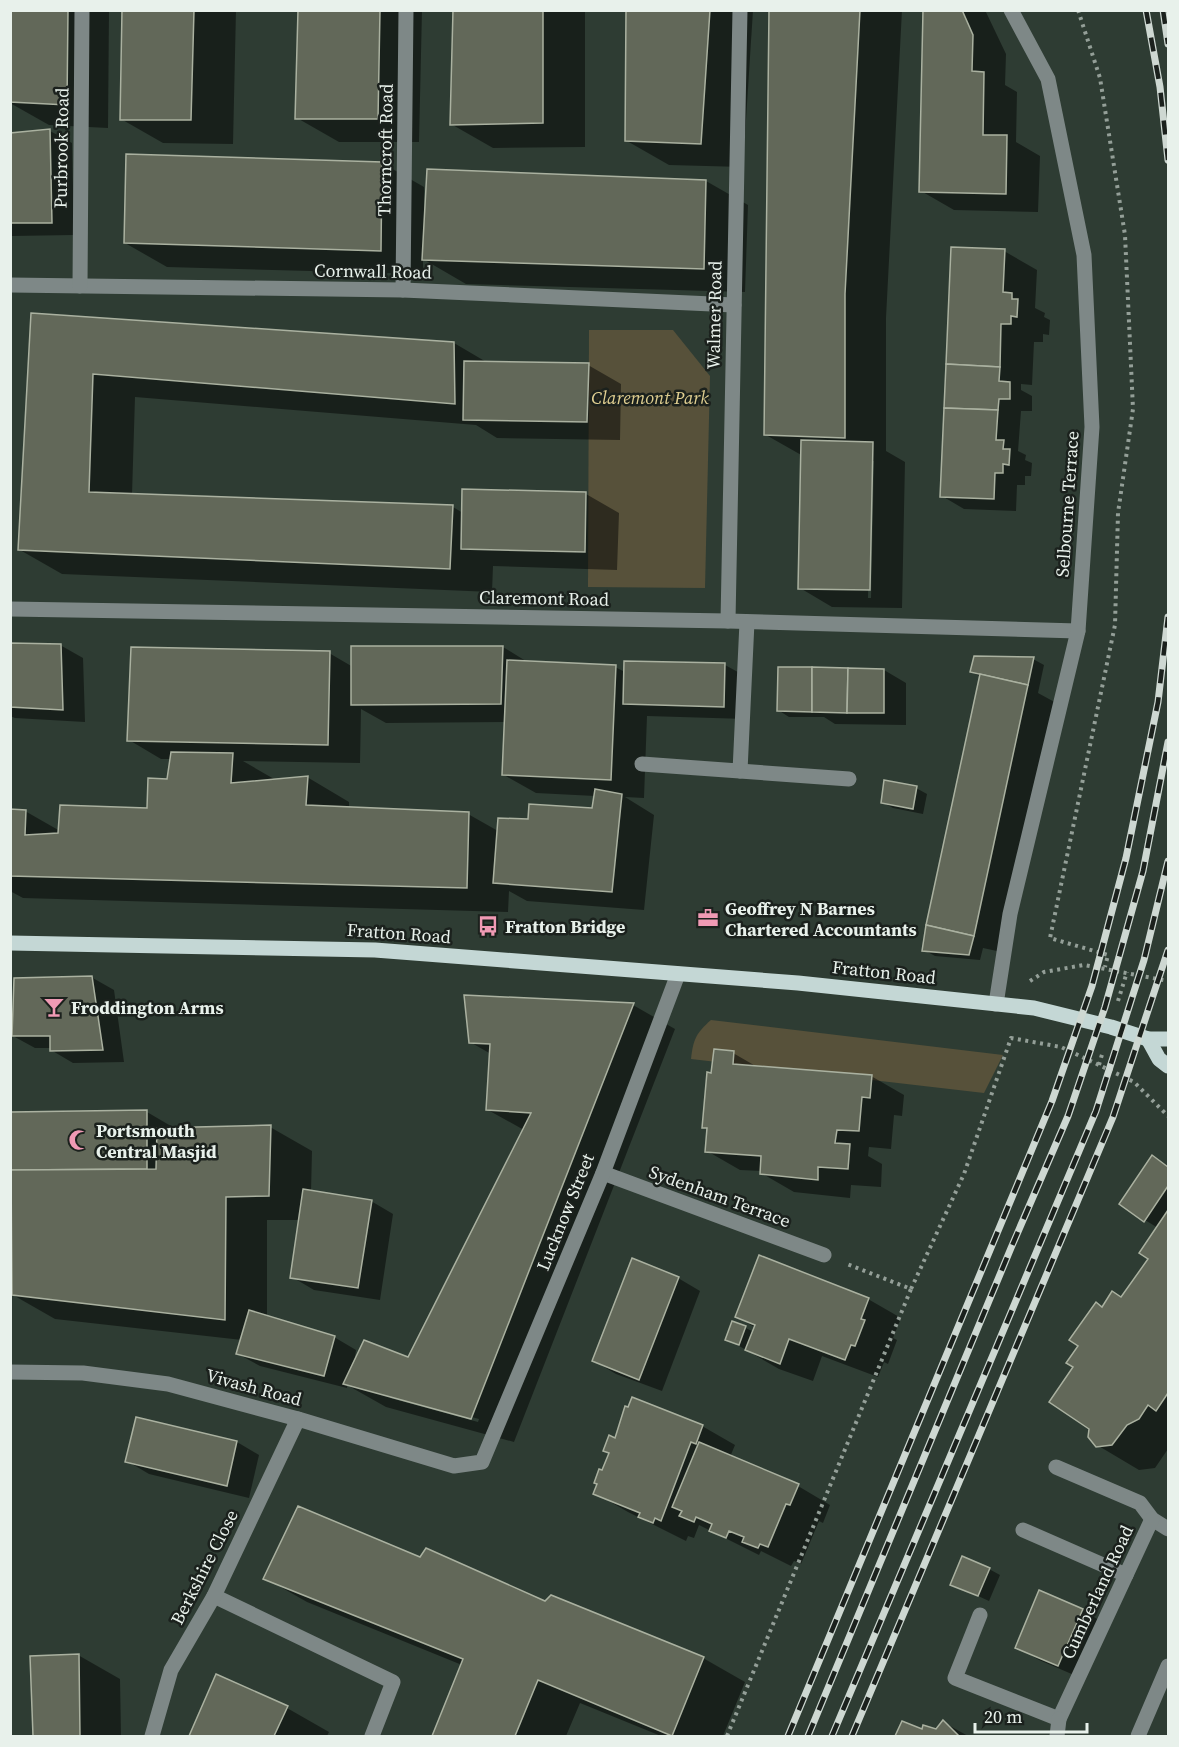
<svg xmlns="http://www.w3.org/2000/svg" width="1179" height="1747" font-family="'Source Serif 4',serif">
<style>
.green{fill:#57513a}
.shadow{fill:#0007;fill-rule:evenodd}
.building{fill:#626859;stroke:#aab1a0;stroke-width:1.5}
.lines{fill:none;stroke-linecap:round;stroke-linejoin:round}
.path{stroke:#949f98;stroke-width:4;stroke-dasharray:3 4.5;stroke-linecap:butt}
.minor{stroke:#7e8887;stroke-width:15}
.major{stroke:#c4d7d5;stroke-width:15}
.rail-casing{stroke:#ced8d2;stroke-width:7}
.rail{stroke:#1b211d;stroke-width:4.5;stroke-dasharray:14;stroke-linecap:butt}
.labels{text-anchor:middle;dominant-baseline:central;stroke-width:5;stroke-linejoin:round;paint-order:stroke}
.street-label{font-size:18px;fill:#e8f1eb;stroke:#1b211d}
.park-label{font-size:18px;font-style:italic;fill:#e0cf91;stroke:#1b211d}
.poi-label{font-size:18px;font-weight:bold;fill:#e8f1eb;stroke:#1b211d;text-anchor:start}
</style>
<rect width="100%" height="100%" fill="#2e3c33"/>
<g class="green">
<polygon points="589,330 673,330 710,376 705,588 588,587"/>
<path d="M711 1020 1003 1055 984 1093 691 1059C693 1040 696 1033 711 1020Z"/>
</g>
<g class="shadow">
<polygon points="10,10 109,10 108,128 49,125 10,103"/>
<polygon points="123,10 236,10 233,144 163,143 121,119"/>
<polygon points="299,10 422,10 419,142 339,142 297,118"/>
<polygon points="454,10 585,10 585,147 493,148 451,124"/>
<polygon points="627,10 753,10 743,167 669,165 627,141"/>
<path d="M770 10H902L886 318V451L905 462 902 608 832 607 800 588 803 456 766 435ZM871 461H874L871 598H868Z"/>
<polygon points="925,10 985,10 1006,54 1005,85 1017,92 1016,142 1040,156 1038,212 954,210 921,191"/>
<polygon points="50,131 72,143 74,235 12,236 10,235 10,134"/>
<polygon points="382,163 424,187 424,210 706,181 748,205 745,292 466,284 423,259 423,274 167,267 125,243"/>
<polygon points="1004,251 1037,270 1035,308 1045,313 1044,317 1050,320 1049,335 1043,334 1043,342 1034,342 1032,385 1021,384 1021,390 1032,396 1032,411 1021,411 1018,451 1026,455 1025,460 1032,463 1031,476 1025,476 1025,485 1017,485 1016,511 964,509 942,496"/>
<polygon points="32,315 454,343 488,363 588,365 621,384 620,440 497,438 476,425 135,397 132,495 453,507 463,513 586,494 619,513 617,570 493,566 492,592 62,574 20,550"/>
<polygon points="10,644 60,645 83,658 85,722 15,718 10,716"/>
<path d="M503 647 529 663 615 667 625 672 725 665 747 677 746 719 647 716 644 798 625 797 654 815 644 910 527 901 509 891 508 912 23 898 10 891V811H25L60 831 148 809 169 781 171 759H161L129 740 329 653 353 667ZM361 709 386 723 506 722 504 775 536 793 595 796 593 809 529 821 498 831 468 814 349 809V802L307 777 274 780V779L243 761 360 763Z"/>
<polygon points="1033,659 1044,665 1038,693 1060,705 1006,953 983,948 980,960 935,956 924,950 981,677 972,672"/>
<polygon points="779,669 884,670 906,683 906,725 835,724 824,717 789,717 778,710"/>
<polygon points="916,788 927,794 923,814 893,808 882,802"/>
<polygon points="91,977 114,990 124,1062 73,1063 51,1050 51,1048 35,1048 13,1036"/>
<path d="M466 996 633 1005 675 1029 514 1442 386 1407 347 1385V1388L260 1366 238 1354 242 1340 55 1319 13 1295 12 1113 147 1112 176 1129 270 1127 312 1151 311 1192 371 1201 393 1214 380 1300 314 1290 292 1277 300 1220H267V1317L334 1337 356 1350 354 1364 409 1358 524 1130 488 1110 491 1054 470 1042ZM390 1395 479 1419 478 1422 390 1398Z"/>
<polygon points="733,1053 759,1068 871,1076 904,1095 902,1116 894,1115 891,1149 869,1147 868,1156 882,1164 881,1187 851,1185 850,1198 794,1192 761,1173 762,1171 740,1170 707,1151 709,1130 704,1127 713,1074"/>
<polygon points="1152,1157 1168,1166 1168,1449 1155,1468 1139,1470 1097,1445 1091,1428 1075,1366 1102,1308 1123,1298 1150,1259 1158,1228 1145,1220"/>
<polygon points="678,1278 700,1291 662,1391 616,1374 594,1361"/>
<polygon points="868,1299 901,1318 893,1338 897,1340 888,1364 884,1362 878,1377 822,1356 813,1381 779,1369 727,1339 733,1322 754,1332 756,1328 737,1317"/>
<polygon points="702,1426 735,1445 730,1457 798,1486 830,1505 823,1523 819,1521 801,1564 794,1561 791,1566 761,1551 759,1555 699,1525 694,1538 688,1536 686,1541 628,1512 595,1493 616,1439"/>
<polygon points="237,1442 259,1455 249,1498 149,1474 127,1461"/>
<polygon points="421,1559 703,1658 745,1682 723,1736 661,1736 580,1703 566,1736 434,1736 462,1665 307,1602 265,1578"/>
<polygon points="989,1569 1000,1575 989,1601 952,1584"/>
<polygon points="1082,1610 1104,1623 1081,1678 1039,1660 1017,1647"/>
<polygon points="78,1655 120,1679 121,1736 35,1736 31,1657"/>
<polygon points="217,1676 287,1708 329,1732 327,1736 190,1736"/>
<polygon points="943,1722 968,1736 897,1736 903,1723 923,1731 936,1731"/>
</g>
<g class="building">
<polygon points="10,10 68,10 67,105 10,102"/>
<polygon points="122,10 194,10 191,120 120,120"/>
<polygon points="298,10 380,10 378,119 295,119"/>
<polygon points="453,10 543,10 543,123 450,125"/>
<polygon points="626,10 710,10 701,144 625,141"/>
<polygon points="769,10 860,10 845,294 845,438 764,435"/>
<polygon points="923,10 962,10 973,35 972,71 984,72 983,135 1007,135 1006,194 919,192"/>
<polygon points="50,129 52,223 10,223 10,133"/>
<polygon points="126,154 382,162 381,251 124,243"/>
<polygon points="427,169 706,180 704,269 422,260"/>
<polygon points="951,247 1005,249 1003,292 1012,293 1012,299 1018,299 1017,317 1011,316 1011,324 1001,324 1000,367 946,364"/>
<polygon points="31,313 454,342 455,404 93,374 89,492 453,505 450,569 18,550"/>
<polygon points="464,361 589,363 587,422 463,420"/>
<polygon points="946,364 1000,367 999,381 1010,382 1010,399 999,399 998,410 944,408"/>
<polygon points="944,408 998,410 996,440 1004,440 1003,449 1010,449 1009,465 1003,464 1003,473 995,473 994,499 940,497"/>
<polygon points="801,440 873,442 870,590 798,589"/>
<polygon points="462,489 586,492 585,552 461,549"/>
<polygon points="10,643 61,644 63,710 10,707"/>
<polygon points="351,646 503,646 501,704 351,705"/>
<polygon points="131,647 330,651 328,745 127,741"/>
<polygon points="974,656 1034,657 1028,685 970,672"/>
<polygon points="507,660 616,665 611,780 502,775"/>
<polygon points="624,661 725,663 724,707 623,704"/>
<polygon points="778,667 812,667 812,712 777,711"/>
<polygon points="812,667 848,668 847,713 812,712"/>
<polygon points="848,668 884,669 884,713 847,713"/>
<polygon points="980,674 1028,685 974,936 926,925"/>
<polygon points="171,752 233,753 231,783 308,776 306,805 469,812 467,888 10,876 10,809 26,810 25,835 58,833 60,805 147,808 148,778 167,779"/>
<polygon points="884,780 917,786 913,809 881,803"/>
<polygon points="595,789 622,794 612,892 493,883 498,818 528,819 529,804 592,808"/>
<polygon points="926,925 974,936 969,955 922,951"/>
<polygon points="92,976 103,1050 50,1051 50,1036 12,1036 14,978"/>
<polygon points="464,995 634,1003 471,1419 343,1384 364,1340 408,1357 531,1113 486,1110 490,1044 469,1043"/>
<polygon points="714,1049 734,1051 733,1064 872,1075 870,1098 862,1097 859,1131 837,1130 835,1143 850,1144 848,1169 818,1167 818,1180 760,1174 761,1156 705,1152 707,1128 702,1128 707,1072 711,1073"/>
<polygon points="147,1110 147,1169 11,1170 11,1112"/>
<polygon points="271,1125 269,1196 226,1197 225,1320 12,1295 11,1170 156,1169 157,1128"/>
<polygon points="1152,1155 1168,1167 1168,1186 1144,1222 1119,1204"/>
<polygon points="303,1189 372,1200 358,1288 290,1278"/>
<polygon points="1168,1210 1168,1393 1156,1411 1148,1405 1139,1419 1127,1425 1112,1445 1096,1447 1088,1437 1089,1429 1049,1402 1073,1367 1066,1363 1078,1346 1069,1340 1096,1302 1102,1307 1112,1291 1121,1297 1148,1259 1139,1253"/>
<polygon points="759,1255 869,1298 861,1319 865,1320 855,1346 851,1345 845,1360 789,1339 780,1364 745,1350 755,1325 735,1317"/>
<polygon points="632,1258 679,1277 639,1380 592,1361"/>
<polygon points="249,1310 335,1336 324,1376 236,1354"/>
<polygon points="732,1321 746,1326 739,1345 725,1340"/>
<polygon points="632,1397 703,1425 696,1444 691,1442 661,1521 655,1518 653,1523 638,1517 640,1513 593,1494 597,1484 594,1483 599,1469 602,1470 609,1453 603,1451 609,1435 615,1438 625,1406 628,1407"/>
<polygon points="136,1417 237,1441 227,1486 125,1462"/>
<polygon points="699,1442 799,1484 790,1505 786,1504 768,1547 760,1544 758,1548 742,1542 744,1537 729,1531 726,1538 709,1531 712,1524 696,1517 694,1522 679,1516 682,1511 672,1507"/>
<polygon points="298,1506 420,1557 426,1548 545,1601 551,1595 704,1657 672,1736 538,1680 515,1736 432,1736 463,1659 263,1579"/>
<polygon points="962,1556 990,1568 978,1596 950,1585"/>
<polygon points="1039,1590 1083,1609 1058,1666 1015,1648"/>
<polygon points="79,1654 80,1736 33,1736 30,1656"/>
<polygon points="216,1674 288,1706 274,1736 189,1736"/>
<polygon points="943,1720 959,1736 895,1736 902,1721 922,1729 923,1725 936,1729"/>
</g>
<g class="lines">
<g class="path">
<polyline points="1078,10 1100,78 1125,235 1133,409 1118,513 1115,625 1050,938 1108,955 1105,967"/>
<polyline points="1030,981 1044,972 1084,965 1168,981"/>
<polyline points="1118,1001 1127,972"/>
<polyline points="1099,1065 1103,1051"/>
<polyline points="911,1289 964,1174 1011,1038 1061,1047 1099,1065 1134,1082 1168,1116"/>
<polyline points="727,1736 911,1289 847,1264"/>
</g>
<g class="minor">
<polyline points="10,285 403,290 734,305"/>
<polyline points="80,286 82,10"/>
<polyline points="403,290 406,10"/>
<polyline points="10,609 728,621 1078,631"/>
<polyline points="728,621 740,10"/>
<polyline points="642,764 849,779"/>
<polyline points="740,771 747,622"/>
<polyline points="996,1004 1010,914 1078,631 1092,427 1084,255 1048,79 1011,10"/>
<polyline points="603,1173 824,1255"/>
<polyline points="10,1372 83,1373 168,1384 298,1419 454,1466 482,1462 603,1173 678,974"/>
<polyline points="1056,1467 1140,1503 1152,1519 1168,1529"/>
<polyline points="1023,1530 1126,1575"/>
<polyline points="214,1596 393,1682 372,1736"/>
<polyline points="980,1615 955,1678 1059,1719 1152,1519"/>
<polyline points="152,1736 171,1670 214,1596 298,1419"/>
<polyline points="1057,1736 1059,1719"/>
<polyline points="1138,1736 1168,1666"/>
</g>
<g class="major">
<polyline points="10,943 375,950 798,983 1034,1008 1111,1027 1148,1039 1168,1039"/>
<polyline points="1148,1039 1159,1059 1168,1066"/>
</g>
<g class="rail-casing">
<g id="rail">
<polyline points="1146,10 1160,87 1168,160"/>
<polyline points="1163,10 1168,44"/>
<polyline points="788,1736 1052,1101 1092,986 1126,858 1158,702 1168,617"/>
<polyline points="808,1736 1011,1248 1068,1116 1105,1007 1143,871 1168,742"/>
<polyline points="832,1736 1096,1111 1144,960 1168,861"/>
<polyline points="852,1736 1113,1117 1168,950"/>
</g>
</g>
<use href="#rail" class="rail"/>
</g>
<defs>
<g id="office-bare" transform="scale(1.62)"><path d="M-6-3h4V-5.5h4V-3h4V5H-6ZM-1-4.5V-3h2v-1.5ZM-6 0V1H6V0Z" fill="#f09ab4" stroke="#1b211d" stroke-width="2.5" paint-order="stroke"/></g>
<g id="bus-bare" transform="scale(1.62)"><path d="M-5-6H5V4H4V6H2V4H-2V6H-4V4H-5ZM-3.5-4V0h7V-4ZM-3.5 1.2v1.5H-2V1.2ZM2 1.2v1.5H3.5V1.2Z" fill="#f09ab4" stroke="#1b211d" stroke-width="2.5" paint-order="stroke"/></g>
<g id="bar-bare" transform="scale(1.62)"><path d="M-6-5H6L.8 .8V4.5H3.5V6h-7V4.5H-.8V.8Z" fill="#f09ab4" stroke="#1b211d" stroke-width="2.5" paint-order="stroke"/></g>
<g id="mosque-bare" transform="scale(1.62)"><path d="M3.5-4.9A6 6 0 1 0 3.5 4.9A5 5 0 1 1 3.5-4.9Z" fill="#f09ab4" stroke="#1b211d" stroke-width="2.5" paint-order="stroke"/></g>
</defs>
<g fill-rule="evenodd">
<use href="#office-bare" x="708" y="918"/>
<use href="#bus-bare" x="488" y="926"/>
<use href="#bar-bare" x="54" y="1007"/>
<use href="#mosque-bare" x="79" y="1140"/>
</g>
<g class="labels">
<g class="street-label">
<text transform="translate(61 148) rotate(-89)">Purbrook Road</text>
<text transform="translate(385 150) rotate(-89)">Thorncroft Road</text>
<text transform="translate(373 271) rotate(1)">Cornwall Road</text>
<text transform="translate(714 315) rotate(-89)">Walmer Road</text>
<text transform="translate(1067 504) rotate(-86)">Selbourne Terrace</text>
<text transform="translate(544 598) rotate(1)">Claremont Road</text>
<text transform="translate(399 933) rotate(4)">Fratton Road</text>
<text transform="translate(884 972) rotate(6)">Fratton Road</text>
<text transform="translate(720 1196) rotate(20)">Sydenham Terrace</text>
<text transform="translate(565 1212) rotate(-68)">Lucknow Street</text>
<text transform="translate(254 1387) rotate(15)">Vivash Road</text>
<text transform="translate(204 1567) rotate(-63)">Berkshire Close</text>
<text transform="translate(1097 1592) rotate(-65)">Cumberland Road</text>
</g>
<g class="park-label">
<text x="650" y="397">Claremont Park</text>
</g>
<g class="poi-label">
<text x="725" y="908">Geoffrey N Barnes<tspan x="725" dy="21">Chartered Accountants</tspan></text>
<text x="505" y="926">Fratton Bridge</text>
<text x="71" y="1007">Froddington Arms</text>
<text x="96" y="1130">Portsmouth<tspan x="96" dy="21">Central Masjid</tspan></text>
</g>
</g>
<rect width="1179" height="1747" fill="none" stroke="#e8f1eb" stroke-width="24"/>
<path d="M975 1723v9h112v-9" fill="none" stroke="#e8f1eb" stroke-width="3"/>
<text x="984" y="1723" font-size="18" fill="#e8f1eb" stroke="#1b211d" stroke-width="4.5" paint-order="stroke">20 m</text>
</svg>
